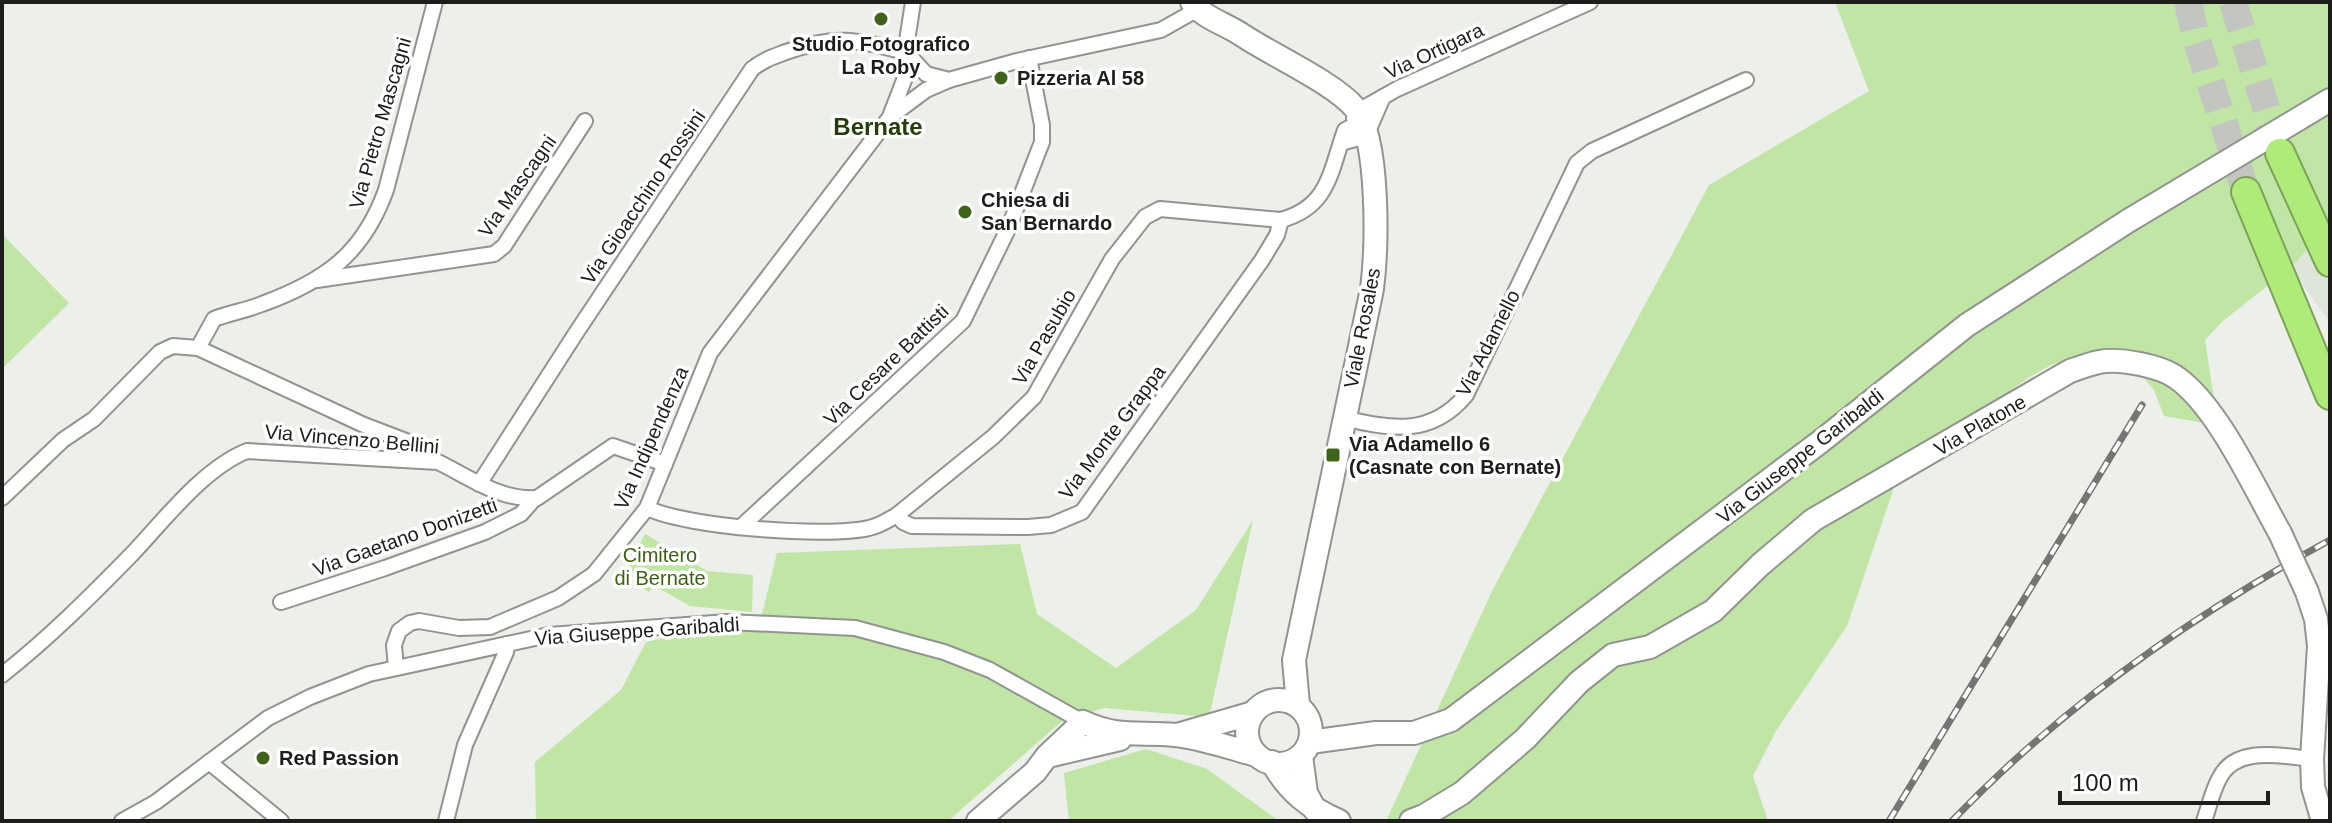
<svg xmlns="http://www.w3.org/2000/svg" width="2332" height="823" font-family="Helvetica,sans-serif">
<style>
.built{fill:#dee5d9}
.green{fill:#c1e5a5}
.lines{fill:none;stroke-linecap:round;stroke-linejoin:round}
.highway-tunnel{stroke:#c3c5c1;stroke-width:28;stroke-dasharray:28 14;stroke-linecap:butt}
.street-casing{stroke:#91948f;stroke-width:18}
.secondary-casing{stroke:#91948f;stroke-width:26}
.highway-casing{stroke:#7ca358;stroke-width:32}
.street{stroke:#fff;stroke-width:14}
.secondary{stroke:#fff;stroke-width:22}
.highway{stroke:#afeb79;stroke-width:28}
.rail-casing{stroke:#747673;stroke-width:7}
.rail{stroke:#fff;stroke-width:4;stroke-dasharray:12;stroke-linecap:butt}
.secondary-bridge-casing{stroke:#91948f;stroke-width:26;stroke-linecap:butt}
.secondary-bridge{stroke:#fff;stroke-width:22}
.poi-dot{fill:#40631b;stroke:#fff;stroke-width:3}
.labels{text-anchor:middle;dominant-baseline:central;stroke-width:7;stroke-linejoin:round;paint-order:stroke}
.poi-label{font-size:20px;font-weight:bold;fill:#1d1e1c;stroke:#fff;text-anchor:start}
.street-label{font-size:20px;fill:#1d1e1c;stroke:#fff}
.park-label{font-size:20px;fill:#3d6113;stroke:#fff}
.quarter-label{font-size:24px;font-weight:bold;fill:#263e0c;stroke:#fff}
</style>
<rect width="100%" height="100%" fill="#ecefea"/>
<polygon class="built" points="2330,227 2330,322 2290,268"/>
<g class="green">
<polygon points="1835,2 2330,2 2330,227 2290,268 2223,321 2205,340 2217,418 2204,423 2164,416 2154,390 2134,366 2107,353 2079,355 2051,365 2028,378 1901,467 1847,626 1776,731 1753,776 1768,821 1386,821 1493,589 1709,185 1869,91"/>
<polygon points="2,234 69,303 2,369"/>
<polygon points="1253,520 1209,717 1104,708 1061,722 948,821 536,821 535,762 621,690 646,642 762,614 777,553 1020,544 1037,614 1116,668 1196,610"/>
<polygon points="645,534 707,571 753,575 752,612 690,606 653,585 649,592 640,587 644,579 627,568"/>
<polygon points="1146,749 1207,769 1279,821 1069,821 1064,773"/>
</g>
<g class="lines">
<g class="highway-tunnel">
<polyline points="2188,2 2196,38 2246,192"/>
<polyline points="2233,2 2280,153"/>
</g>
<g class="street-casing">
<g id="street">
<polyline points="906,52 926,74 949,80"/>
<polyline points="891,114 906,75 907,41 913,2"/>
<polyline points="1354,118 1367,106 1397,89 1590,2"/>
<polyline points="1341,143 1366,136 1383,97"/>
<polyline points="317,280 494,254 504,246 585,121"/>
<path d="M198 348 214 319C230 313 247 310 262 304 325 281 363 254 386 190L435 2"/>
<path d="M1343 418C1391 429 1431 437 1466 395L1577 163 1592 151 1746 80"/>
<path d="M479 484 576 333 752 69C763 60 773 57 786 52 836 34 856 40 906 52"/>
<polyline points="2,498 63,440 94,419 160,352 173,346 198,348 364,425 411,443 415,448 418,460"/>
<path d="M647 508C686 527 827 538 869 528 880 526 888 520 897 515L993 437 1034 397 1112 259 1145 217 1160 209 1281 220C1329 207 1330 172 1345 130L1361 122"/>
<polyline points="897,515 903,522 912,526 1028,527 1051,525 1082,512 1262,260 1277,235 1281,220"/>
<polyline points="742,526 963,321 1009,227 1042,142 1042,125 1029,58"/>
<polyline points="281,602 385,568 485,532 521,514 535,498"/>
<polyline points="396,668 394,645 399,631 410,623 419,621 459,628 490,627 558,598 594,574 647,508 710,353 890,117 926,90 949,80 1017,61 1161,30 1191,13 1200,13"/>
<path d="M2 675C49 638 91 596 133 553 164 520 204 468 247 451L438 462C469 477 501 501 537 498L613 446 665 464"/>
<polyline points="209,762 281,821"/>
<polyline points="122,821 156,802 268,718 310,697 369,674 549,635 728,622 855,628 944,652 990,670 1083,722"/>
<polyline points="446,821 465,745 506,652 507,644"/>
<path d="M2204 821C2209 807 2212 792 2219 779 2235 745 2282 756 2312 759"/>
</g>
</g>
<g class="secondary-casing">
<g id="secondary">
<path d="M1192 2C1203 18 1226 24 1242 35 1272 55 1334 83 1355 108 1380 140 1377 249 1372 289L1294 660 1298 705"/>
<polyline points="2307,592 2316,619 2319,646 2312,759 2313,787 2323,821"/>
<circle cx="1279" cy="732" r="32"/>
<polyline points="1177,735 1253,713"/>
<polyline points="1310,742 1376,733 1414,733 1451,720 1820,442 1967,325 2128,221 2330,100"/>
<polyline points="1052,755 1120,739"/>
<polyline points="1301,756 1306,793 1315,810"/>
<path d="M1272 762C1288 791 1309 808 1339 821"/>
<path d="M978 821 1035 772 1047 756 1083 722C1120 739 1139 731 1176 735 1202 738 1231 748 1256 755"/>
<path d="M1411 821 1424 816 1462 793 1525 739 1579 682 1613 655 1650 647 1713 611 1760 565 1813 520 2070 371C2079 368 2089 364 2099 362 2120 358 2161 366 2177 378 2218 407 2255 489 2280 533"/>
</g>
</g>
<g class="highway-casing">
<g id="highway">
<polyline points="2280,153 2330,262"/>
<polyline points="2246,192 2330,395"/>
</g>
</g>
<use href="#street" class="street"/>
<use href="#secondary" class="secondary"/>
<use href="#highway" class="highway"/>
<g class="rail-casing">
<g id="rail">
<polyline points="1889,821 2142,405"/>
<path d="M1952 821C2062 706 2191 616 2330 540"/>
</g>
</g>
<use href="#rail" class="rail"/>
<g class="secondary-bridge-casing">
<polyline id="secondary-bridge" points="2280,533 2307,592"/>
</g>
<use href="#secondary-bridge" class="secondary-bridge"/>
</g>
<g class="poi-dot">
<circle cx="881" cy="19" r="8"/>
<circle cx="1001" cy="78" r="8"/>
<circle cx="965" cy="212" r="8"/>
<rect x="1325" y="447" width="16" height="16" rx="4"/>
<circle cx="263" cy="758" r="8"/>
</g>
<g class="labels">
<g class="poi-label">
<text x="881" y="44" text-anchor="middle">Studio Fotografico<tspan x="881" dy="23">La Roby</tspan></text>
<text x="1017" y="78">Pizzeria Al 58</text>
<text x="981" y="200">Chiesa di<tspan x="981" dy="23">San Bernardo</tspan></text>
<text x="1349" y="444">Via Adamello 6<tspan x="1349" dy="23">(Casnate con Bernate)</tspan></text>
<text x="279" y="758">Red Passion</text>
</g>
<g class="street-label">
<text transform="translate(1434 51) rotate(-25)">Via Ortigara</text>
<text transform="translate(380 123) rotate(-74)">Via Pietro Mascagni</text>
<text transform="translate(517 186) rotate(-55)">Via Mascagni</text>
<text transform="translate(643 197) rotate(-56)">Via Gioacchino Rossini</text>
<text transform="translate(1362 328) rotate(-79)">Viale Rosales</text>
<text transform="translate(1044 337) rotate(-60)">Via Pasubio</text>
<text transform="translate(1488 343) rotate(-63)">Via Adamello</text>
<text transform="translate(886 365) rotate(-44)">Via Cesare Battisti</text>
<text transform="translate(1980 425) rotate(-30)">Via Platone</text>
<text transform="translate(1112 432) rotate(-53)">Via Monte Grappa</text>
<text transform="translate(651 438) rotate(-66)">Via Indipendenza</text>
<text transform="translate(352 439) rotate(5)">Via Vincenzo Bellini</text>
<text transform="translate(1800 456) rotate(-38)">Via Giuseppe Garibaldi</text>
<text transform="translate(405 537) rotate(-20)">Via Gaetano Donizetti</text>
<text transform="translate(637 631) rotate(-4)">Via Giuseppe Garibaldi</text>
</g>
<g class="park-label">
<text x="660" y="555">Cimitero<tspan x="660" dy="23">di Bernate</tspan></text>
</g>
<g class="quarter-label">
<text x="878" y="126">Bernate</text>
</g>
</g>
<rect width="2332" height="823" fill="none" stroke="#1d1e1c" stroke-width="8"/>
<path d="M2060 791v12h208v-12" fill="none" stroke="#1d1e1c" stroke-width="4"/>
<text x="2072" y="791" font-size="24" fill="#1d1e1c" stroke="#ffffff" stroke-width="6" paint-order="stroke">100 m</text>
</svg>
